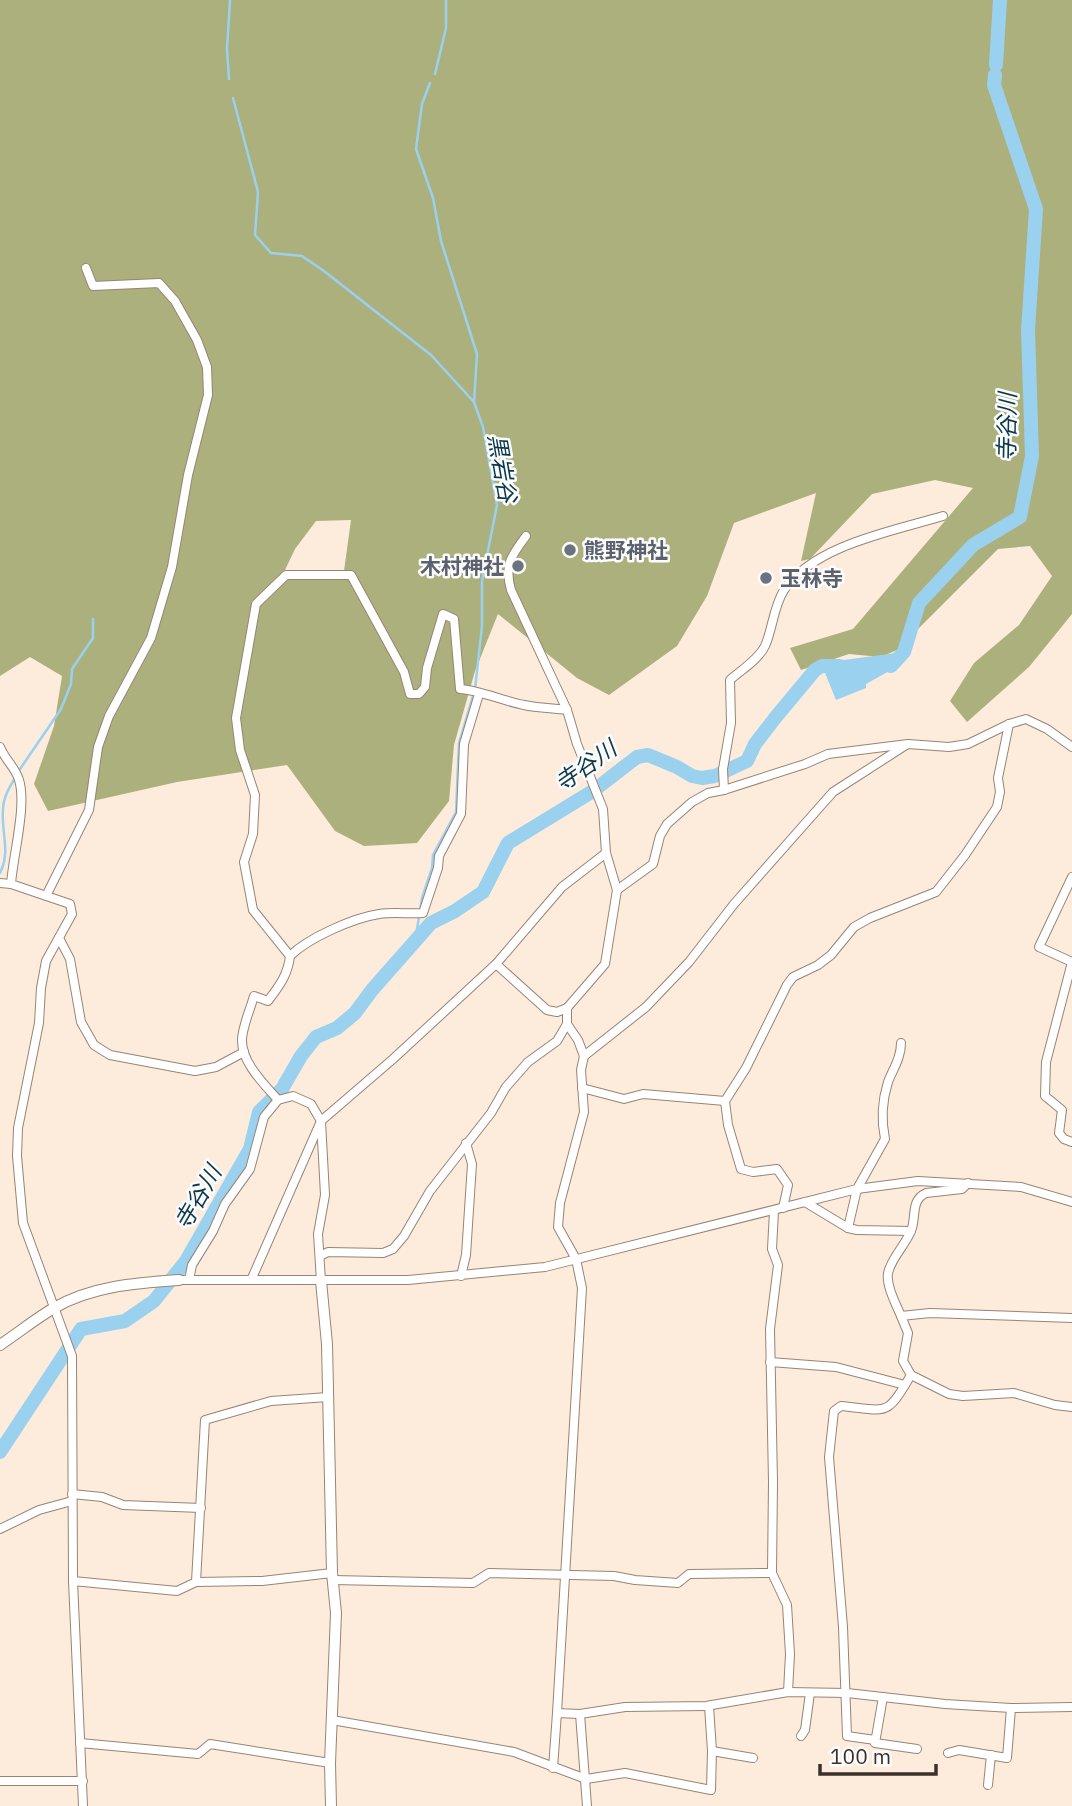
<svg xmlns="http://www.w3.org/2000/svg" width="1072" height="1806" font-family="'IBM Plex Sans','Noto Sans JP',sans-serif">
<style>
.forest{fill:#acb07c;fill-rule:evenodd}
.water{fill:#9ad1ef}
.lines{fill:none;stroke-linecap:round;stroke-linejoin:round}
.stream{stroke:#9ad1ef;stroke-width:2.5}
.river{stroke:#9ad1ef;stroke-width:14}
.minor-casing{stroke:#988474;stroke-width:10}
.tertiary-casing{stroke:#988474;stroke-width:12}
.minor{stroke:#fff;stroke-width:8}
.tertiary{stroke:#fff;stroke-width:10}
.worship-dot{fill:#6b7280;stroke:#fcfcfc;stroke-width:2.5}
.labels{text-anchor:middle;dominant-baseline:central;stroke-width:5;stroke-linejoin:round;paint-order:stroke}
.worship-label{font-size:21px;font-weight:bold;fill:#5b616d;stroke:#fcfcfc;text-anchor:start}
.water-label{font-size:23px;font-style:italic;fill:#0a394e;stroke:#fcfcfc}
</style>
<rect width="100%" height="100%" fill="#fdebdc"/>
<path class="forest" d="M0 0H1072V614L1029 667 967 722 950 701 974 663 1019 625 1052 576 1030 546 998 549 897 650 881 657 849 654 801 670 790 648 853 629 973 488 935 480 872 494 810 559 801 561 816 493 734 523 707 596 677 646 609 695 577 678 498 614 475 671 454 745 449 801 417 843 364 846 335 831 287 765 177 782 48 811 34 784 54 726 62 676 30 657 0 676ZM351 520 344 571 285 570 295 549 316 521Z"/>
<polygon class="water" points="904,652 900,665 866,684 866,688 836,700 821,663"/>
<g class="lines">
<g class="stream">
<polyline points="435,74 446,28 446,0"/>
<polyline points="229,79 227,49 230,0"/>
<polyline points="233,98 258,192 255,235 271,253 302,256 324,271 431,355 474,402"/>
<polyline points="18,772 61,709 71,684 72,669 93,638 93,619"/>
<path d="M0 873C11 851 1 833 3 810 3 798 9 788 15 778"/>
<polyline points="415,942 422,898 432,868 433,855 456,812 459,743 475,689 482,626 482,581 497,505 483,427 474,402 477,354 441,241 433,198 416,149 422,104 430,83"/>
</g>
<g class="river">
<polyline points="996,65 1000,0"/>
<polyline points="891,666 904,652 919,603 973,545 1020,517 1032,456 1028,330 1036,209 994,85 995,75"/>
<polyline points="0,1452 81,1329 125,1321 154,1301 186,1261 250,1149 259,1112 282,1089 301,1056 316,1037 337,1028 355,1013 372,990 431,923 455,911 483,892 508,843 593,791 637,757 648,755 677,767 692,776 702,778 715,776 747,761 755,744 775,718 815,670 822,666 840,666"/>
</g>
<g class="minor-casing">
<g id="minor">
<path d="M0 747C5 760 16 768 19 780 27 805 13 856 11 884L70 904 72 914 46 961 41 988 39 1023 18 1128 17 1156 23 1223 72 1356 73 1581 83 1806"/>
<path d="M724 790 723 769 731 723 730 680C740 671 759 659 765 646 773 628 773 608 784 590 814 545 893 531 943 516"/>
<polyline points="1072,877 1039,947 1072,962"/>
<polyline points="0,883 11,884"/>
<polyline points="617,890 653,864 660,836 667,824 692,802 708,793 724,790 805,764 828,754 908,744 949,747 968,744 1009,724 1026,719 1047,729 1072,747"/>
<polyline points="46,896 89,810 98,747 109,716 151,638 172,567 188,475 208,395 207,367 197,340 175,301 159,283 93,286 86,268"/>
<polyline points="59,938 70,959 81,1022 94,1045 110,1055 195,1071 216,1067 244,1052"/>
<path d="M290 956C308 938 353 918 379 914 393 912 408 914 423 913L438 868 439 856 461 814 464 744 479 694"/>
<polyline points="1072,962 1046,1062 1045,1096 1062,1110 1059,1133 1064,1139 1072,1142"/>
<polyline points="496,964 547,1010 557,1012 567,1008"/>
<polyline points="567,1024 578,1040 584,1056 581,1070 584,1112 560,1203 558,1227 576,1259 582,1288 557,1713 580,1714 625,1707 706,1706 788,1692 847,1693 945,1704 1011,1708 1072,1707"/>
<polyline points="584,1056 646,1007 689,962 734,904 833,792 906,745"/>
<polyline points="582,1088 624,1099 643,1094 725,1101"/>
<path d="M278 1100C264 1084 241 1062 242 1039 243 1025 250 1010 254 996L268 1001C279 986 288 975 290 956L253 910 244 862 253 834 255 795 240 750 236 718 256 604 286 575H351L404 672 410 694H419L425 687 427 668 443 614 454 619 460 689C479 690 503 701 524 705 538 708 553 708 567 710"/>
<polyline points="805,1202 848,1228 857,1230 911,1231"/>
<polyline points="783,1208 788,1185 777,1169 753,1172 741,1169 728,1125 725,1101 746,1068 787,985 793,977 818,965 831,955 854,927 870,918 936,892 965,855 997,807 1000,792 998,778 1009,724"/>
<polyline points="774,1211 772,1249 778,1265 770,1329 773,1482 772,1573 787,1605 790,1654 788,1692"/>
<path d="M848 1228 857 1189 885 1139C881 1120 882 1101 888 1082 893 1069 901 1058 901 1043"/>
<path d="M320 1256 328 1252 383 1253 393 1249 404 1236 430 1191 491 1113 506 1087 528 1062 557 1041 567 1024V1008L605 964 617 890 606 853 603 809 577 744 567 710 511 590C504 565 511 556 526 536"/>
<polyline points="461,1276 466,1255 472,1164 466,1143"/>
<polyline points="252,1278 321,1121 393,1059 496,964 562,887 606,853"/>
<polyline points="179,1280 408,1280 545,1267 857,1189 918,1181 1021,1187 1072,1202"/>
<polyline points="189,1280 192,1265 213,1231 225,1204 250,1169 264,1117 278,1100 293,1096 311,1104 321,1121 325,1195 318,1234 321,1281"/>
<path d="M901 1316C896 1304 886 1286 888 1273 892 1256 907 1244 912 1228 916 1215 911 1200 926 1193L962 1189 968 1183"/>
<polyline points="770,1362 836,1367 905,1385"/>
<polyline points="911,1375 949,1394 963,1396 1014,1393 1055,1405 1072,1407"/>
<polyline points="72,1494 102,1497 123,1505 201,1508"/>
<polyline points="0,1529 39,1510 72,1501"/>
<polyline points="333,1580 473,1583 489,1573 614,1576 635,1580 678,1583 689,1574 772,1573"/>
<polyline points="73,1581 177,1591 196,1582 262,1581 332,1573"/>
<polyline points="196,1582 205,1420 271,1401 328,1397"/>
<polyline points="883,1697 875,1743 917,1749"/>
<polyline points="580,1714 587,1806"/>
<polyline points="332,1720 514,1752 586,1779 625,1773 711,1790 712,1751 709,1706"/>
<polyline points="801,1736 805,1730 810,1693"/>
<path d="M875 1740 847 1736 843 1627 829 1457 834 1411 841 1406C889 1411 886 1417 911 1375L903 1361 908 1333 901 1316 930 1313 1072 1318"/>
<polyline points="80,1743 198,1754 210,1744 330,1763"/>
<polyline points="712,1751 753,1758"/>
<polyline points="948,1753 959,1750 1007,1758 1011,1708"/>
<polyline points="553,1768 557,1713"/>
<polyline points="0,1781 83,1781"/>
<polyline points="988,1785 991,1755"/>
</g>
</g>
<g class="tertiary-casing">
<g id="tertiary">
<polyline points="321,1281 327,1344 332,1573 336,1613 330,1763 331,1806"/>
<path d="M0 1345C18 1333 35 1319 54 1308 92 1286 136 1283 179 1280"/>
</g>
</g>
<use href="#minor" class="minor"/>
<use href="#tertiary" class="tertiary"/>
</g>
<g class="worship-dot">
<circle cx="570" cy="550" r="7"/>
<circle cx="518" cy="566" r="7"/>
<circle cx="766" cy="578" r="7"/>
</g>
<g class="labels">
<g class="worship-label">
<text x="584" y="550">熊野神社</text>
<text x="504" y="566" text-anchor="end">木村神社</text>
<text x="780" y="578">玉林寺</text>
</g>
<g class="water-label">
<text transform="translate(1006 427) rotate(-89)">寺谷川</text>
<text transform="translate(503 468) rotate(80)">黒岩谷</text>
<text transform="translate(585 765) rotate(-35)">寺谷川</text>
<text transform="translate(197 1197) rotate(-60)">寺谷川</text>
</g>
</g>
<path d="M820 1764v10h116v-10" fill="none" stroke="#3a312a" stroke-width="3.5"/>
<text x="830" y="1764" font-size="21" fill="#3a312a" stroke="#fcfcfc" stroke-width="5" paint-order="stroke">100 m</text>
</svg>
